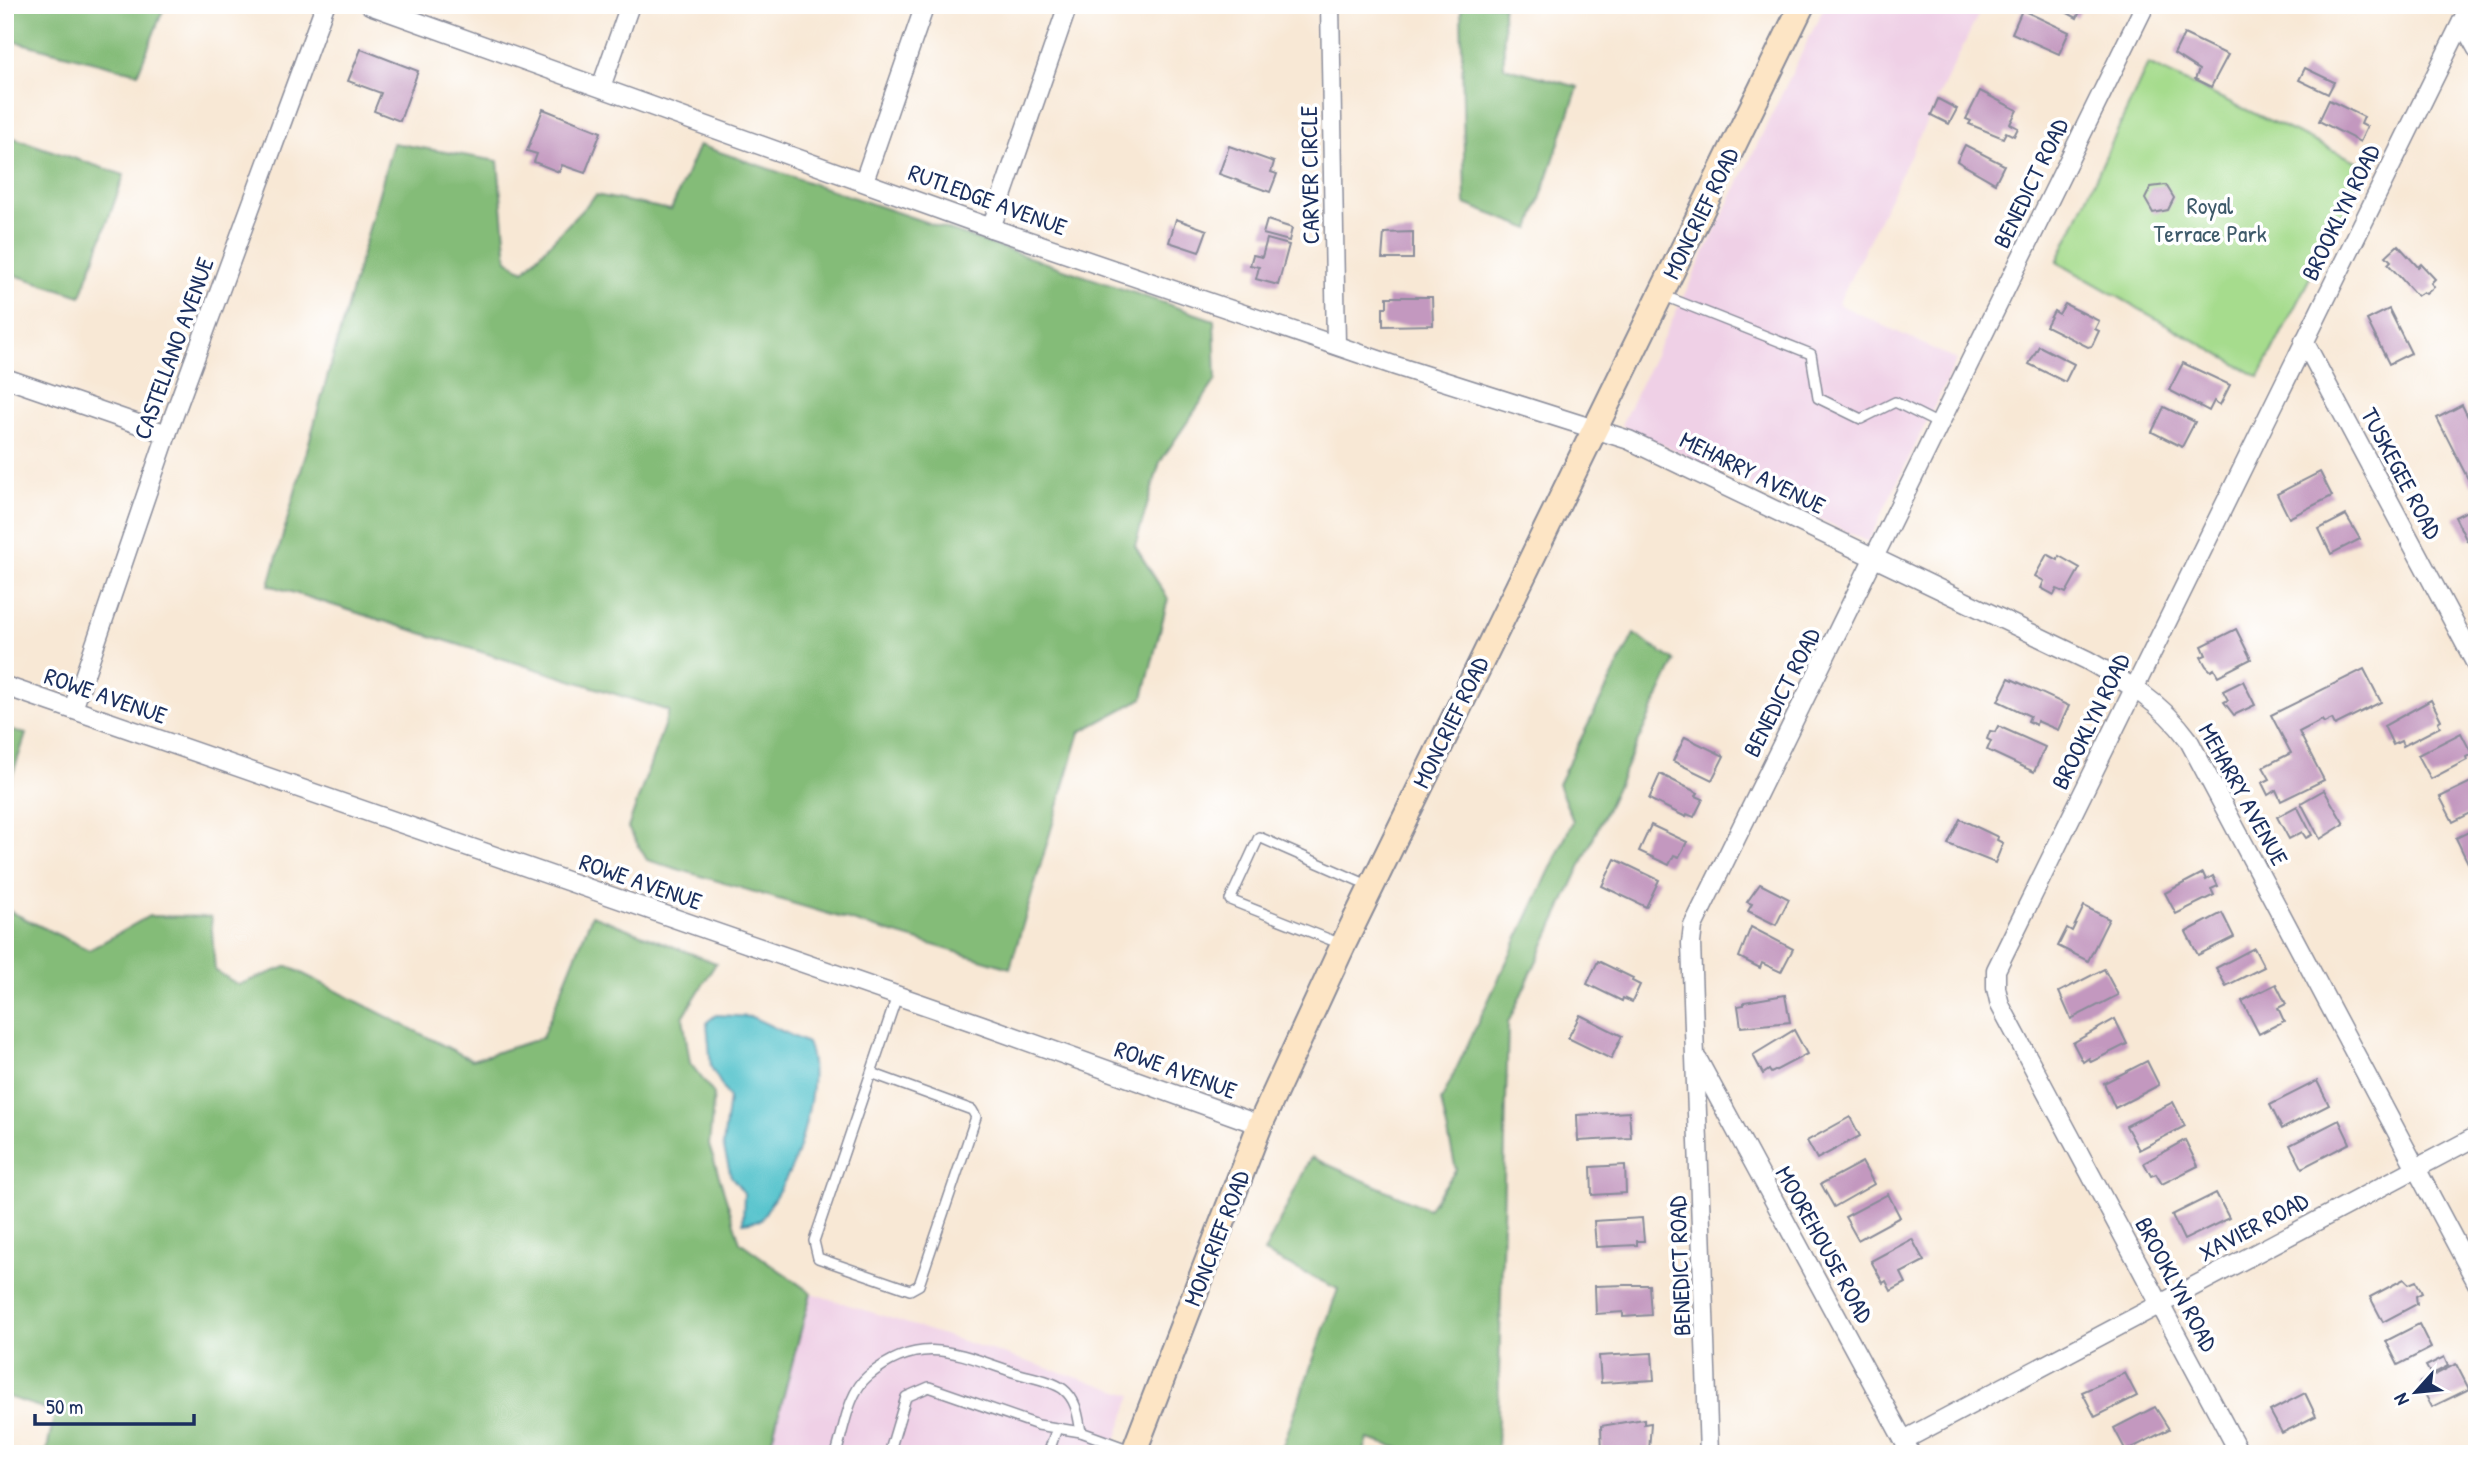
<svg xmlns="http://www.w3.org/2000/svg" width="2482" height="1459" font-family="'Patrick Hand',sans-serif">
<style>
.built{fill:#efd0e6}
.green{fill:#a6dc8d;stroke:#608676;stroke-width:2}
.forest{fill:#84bc78;stroke:#50766b;stroke-width:2}
.water{fill:#55c3cc;stroke:#387995;stroke-width:2}
.building{fill:#c398bf}
.lines{fill:none;stroke-linecap:round;stroke-linejoin:round}
.service-casing{stroke:#8a8c9a;stroke-width:12}
.minor-casing{stroke:#8a8c9a;stroke-width:21}
.secondary-casing{stroke:#8a8c9a;stroke-width:28}
.service{stroke:#fff;stroke-width:9}
.minor{stroke:#fff;stroke-width:18}
.secondary{stroke:#fde5c5;stroke-width:24}
.labels{text-anchor:middle;dominant-baseline:central;stroke-width:7;stroke-linejoin:round;paint-order:stroke}
.street-label{font-size:24px;fill:#1b2f5e;stroke:#fff}
.park-label{font-size:24px;fill:#3e5a6a;stroke:#fff}
</style>
<rect width="100%" height="100%" fill="#fff"/>
<filter id="ink" filterUnits="userSpaceOnUse"><feTurbulence type="fractalNoise" baseFrequency=".0143" numOctaves="2"/><feDisplacementMap in="SourceGraphic" scale="14" xChannelSelector="R" yChannelSelector="G"/><feConvolveMatrix kernelMatrix="1 2 1 2 8 2 1 2 1" color-interpolation-filters="sRGB"/></filter>
<filter id="wash" filterUnits="userSpaceOnUse"><feTurbulence type="fractalNoise" baseFrequency=".00686" numOctaves="4" result="noise"/><feDisplacementMap in="SourceGraphic" scale="28" xChannelSelector="R" yChannelSelector="G"/><feGaussianBlur stdDeviation="1.57" result="paint"/><feColorMatrix in="noise" values="0 0 0 0 0 0 0 0 0 0 0 0 0 0 0 0 0 1.4 0 .05"/><feComposite in="paint" operator="in"/></filter>
<g filter="url(#wash)">
<rect width="100%" height="100%" fill="#f8e8d5"/>
<g class="built">
<polygon points="1825,5 1983,5 1838,304 1957,360 1868,542 1621,425"/>
<polygon points="811,1293 1132,1395 1111,1454 768,1454"/>
</g>
<polygon class="green" points="2148,64 2367,166 2259,377 2057,262"/>
<g class="forest">
<polygon points="5,5 165,5 138,73 5,39"/>
<polygon points="1461,5 1503,5 1504,67 1578,87 1530,229 1465,204"/>
<polygon points="5,135 124,175 81,296 5,272"/>
<polygon points="393,143 498,161 507,260 524,271 596,195 671,210 699,145 1214,320 1216,380 1160,462 1135,546 1168,599 1143,698 1080,732 1010,968 647,860 628,828 669,711 269,585"/>
<polygon points="1634,634 1675,661 1508,1023 1497,1454 1418,1454 1368,1439 1363,1454 1280,1454 1338,1289 1264,1253 1311,1157 1428,1209 1456,1170 1441,1101 1573,821 1558,784"/>
<polygon points="5,729 26,734 5,798"/>
<polygon points="5,909 89,950 149,916 211,917 215,970 238,985 288,966 472,1060 542,1038 592,915 716,963 683,1017 690,1063 714,1094 709,1145 740,1242 811,1293 768,1454 46,1454 55,1412 5,1396"/>
</g>
<path class="water" d="M716 1015 752 1017 807 1043C821 1074 805 1131 794 1162 786 1182 771 1202 761 1220L743 1223 744 1193 731 1176 723 1145 729 1098 711 1067 707 1022Z"/>
<g id="blocks">
<g class="building">
<polygon points="2053,5 2083,5 2077,18"/>
<polygon points="2022,10 2069,32 2059,54 2012,33"/>
<polygon points="2184,34 2228,55 2211,87 2195,79 2199,70 2174,54"/>
<polygon points="361,49 418,71 400,121 374,111 381,93 348,81"/>
<polygon points="2305,68 2334,82 2328,94 2299,80"/>
<polygon points="1980,91 2017,110 2010,124 2018,128 2014,136 2006,132 2003,138 1969,124 1971,121 1966,119"/>
<polygon points="1938,99 1957,109 1949,124 1931,115"/>
<polygon points="2329,100 2364,117 2361,124 2367,127 2360,142 2319,121"/>
<polygon points="543,109 601,132 585,173 562,165 559,172 534,162 537,154 527,151"/>
<polygon points="1965,145 2004,165 1995,183 1957,161"/>
<polygon points="1229,146 1274,162 1271,172 1277,174 1270,192 1219,174"/>
<polygon points="2166,185 2174,198 2168,210 2153,213 2145,199 2151,187"/>
<polygon points="1176,219 1207,230 1199,252 1169,242"/>
<polygon points="1267,220 1292,228 1289,241 1263,234"/>
<polygon points="1413,232 1413,259 1382,259 1384,233"/>
<polygon points="1267,239 1289,245 1278,285 1256,279 1259,267 1250,265 1253,255 1262,257"/>
<polygon points="2398,245 2418,267 2421,264 2435,279 2431,283 2434,287 2426,294 2423,292 2417,296 2388,264 2391,261 2386,256"/>
<polygon points="1387,297 1432,297 1433,325 1383,326 1383,307 1387,307"/>
<polygon points="2065,304 2099,321 2095,329 2099,331 2092,346 2088,347 2046,326 2054,311 2059,314"/>
<polygon points="2389,309 2411,353 2389,364 2367,320"/>
<polygon points="2039,346 2074,364 2065,382 2029,364"/>
<polygon points="2183,363 2230,385 2220,405 2214,401 2209,411 2169,390"/>
<polygon points="2462,405 2477,435 2477,482 2471,485 2437,418"/>
<polygon points="2164,407 2195,422 2182,447 2152,432"/>
<polygon points="2320,472 2332,496 2289,518 2277,494"/>
<polygon points="2477,506 2477,536 2467,541 2455,517"/>
<polygon points="2346,515 2360,539 2331,554 2319,529"/>
<polygon points="2047,554 2058,560 2059,556 2080,568 2066,593 2057,589 2054,595 2041,588 2044,581 2035,576"/>
<polygon points="2236,629 2251,659 2218,676 2214,669 2211,671 2206,666 2201,657 2206,655 2202,646"/>
<polygon points="2364,669 2381,702 2335,725 2332,719 2324,723 2322,720 2299,732 2324,780 2281,801 2276,790 2268,795 2262,783 2270,779 2263,767 2291,753 2271,715"/>
<polygon points="2009,678 2069,706 2058,730 2037,721 2036,725 2028,721 2030,716 1998,701"/>
<polygon points="2243,681 2255,705 2234,715 2224,702 2228,700 2223,691"/>
<polygon points="2431,700 2441,720 2438,722 2440,727 2403,746 2401,741 2393,745 2384,726"/>
<polygon points="1998,726 2045,747 2034,772 1987,750 1991,741 1987,739 1990,731 1995,732"/>
<polygon points="2461,733 2472,754 2466,757 2467,760 2431,779 2418,755"/>
<polygon points="1685,737 1724,756 1712,780 1673,761"/>
<polygon points="1660,774 1698,793 1696,796 1703,799 1694,817 1687,814 1686,817 1649,799"/>
<polygon points="2477,779 2477,810 2453,822 2440,797"/>
<polygon points="2324,790 2344,824 2320,839 2301,803"/>
<polygon points="2297,806 2312,835 2306,838 2302,832 2289,839 2277,817"/>
<polygon points="1960,819 1998,837 1997,840 2003,843 1995,863 1948,844"/>
<polygon points="1651,825 1687,842 1679,857 1674,855 1669,865 1639,851"/>
<polygon points="2477,828 2477,859 2468,863 2456,838"/>
<polygon points="1615,859 1659,880 1646,907 1602,886"/>
<polygon points="2203,873 2206,880 2213,876 2218,886 2211,889 2214,895 2176,914 2165,893"/>
<polygon points="1760,884 1789,899 1776,925 1748,911 1752,904 1747,902"/>
<polygon points="2084,906 2109,919 2088,961 2058,946 2067,928 2072,931"/>
<polygon points="2222,913 2234,937 2198,955 2186,932"/>
<polygon points="1751,927 1793,949 1781,972 1762,963 1760,968 1739,957"/>
<polygon points="2254,948 2264,967 2226,986 2216,968"/>
<polygon points="1598,961 1633,978 1632,981 1640,985 1632,1002 1623,998 1622,1001 1587,984"/>
<polygon points="2104,969 2118,995 2071,1019 2059,992"/>
<polygon points="2276,984 2286,1004 2278,1008 2284,1021 2259,1034 2242,1001"/>
<polygon points="1785,995 1790,1022 1741,1027 1738,1006 1744,1005 1744,1002"/>
<polygon points="1580,1015 1622,1036 1611,1059 1568,1038"/>
<polygon points="2115,1019 2127,1044 2091,1062 2089,1058 2083,1062 2073,1043"/>
<polygon points="1794,1030 1807,1054 1771,1073 1769,1070 1763,1074 1753,1055"/>
<polygon points="2147,1061 2159,1085 2115,1108 2104,1083"/>
<polygon points="2317,1081 2329,1105 2282,1129 2270,1105"/>
<polygon points="2173,1102 2185,1126 2139,1150 2126,1126"/>
<polygon points="1629,1112 1631,1138 1578,1141 1577,1115"/>
<polygon points="1850,1117 1860,1136 1817,1159 1807,1141"/>
<polygon points="2339,1120 2350,1143 2302,1168 2290,1145"/>
<polygon points="2185,1140 2198,1166 2162,1184 2156,1174 2151,1176 2144,1163"/>
<polygon points="1862,1162 1874,1184 1834,1207 1821,1184"/>
<polygon points="1625,1165 1626,1193 1592,1195 1591,1167"/>
<polygon points="2216,1193 2229,1218 2184,1240 2172,1215"/>
<polygon points="1888,1194 1900,1217 1858,1240 1845,1217"/>
<polygon points="1642,1218 1644,1241 1637,1241 1637,1245 1596,1247 1594,1221"/>
<polygon points="1912,1239 1924,1261 1901,1273 1906,1283 1891,1291 1886,1281 1883,1283 1871,1261"/>
<polygon points="2404,1279 2409,1284 2416,1281 2422,1293 2416,1296 2417,1304 2383,1322 2370,1297"/>
<polygon points="1626,1285 1649,1285 1651,1315 1623,1317 1623,1312 1596,1314 1595,1286"/>
<polygon points="2419,1324 2431,1348 2398,1365 2386,1341"/>
<polygon points="1652,1353 1654,1380 1601,1383 1599,1356"/>
<polygon points="2444,1357 2448,1366 2431,1375 2426,1366"/>
<polygon points="2456,1364 2469,1389 2432,1407 2419,1383"/>
<polygon points="2125,1373 2137,1396 2095,1417 2082,1392"/>
<polygon points="2305,1393 2316,1416 2282,1433 2270,1411"/>
<polygon points="2155,1407 2169,1429 2126,1451 2114,1428"/>
<polygon points="1644,1419 1644,1424 1651,1423 1649,1451 1602,1453 1601,1426"/>
</g>
</g>
</g>
<g filter="url(#ink)">
<use href="#blocks" fill-opacity="0" stroke="#8a8c9a" stroke-width="2"/>
<g class="lines">
<g class="service-casing">
<g id="service">
<polyline points="1662,295 1811,354 1818,398 1861,419 1895,402 1939,424"/>
<polyline points="1341,944 1230,900 1259,837 1368,885"/>
<path d="M871 1073 972 1110 976 1117 919 1285 910 1290 818 1258 814 1241C841 1160 869 1078 897 996"/>
<path d="M836 1454C844 1429 848 1393 868 1376 920 1333 957 1353 1013 1372 1027 1377 1051 1380 1063 1389 1077 1400 1078 1416 1081 1432"/>
<polyline points="889,1454 906,1397 929,1387 1038,1425 1081,1432 1133,1451"/>
<polyline points="1048,1454 1057,1428"/>
</g>
</g>
<g class="minor-casing">
<g id="minor">
<path d="M370 5 991 228 1396 366 1629 440 2087 660C2126 682 2161 702 2188 739L2477 1283"/>
<polyline points="1330,5 1336,344"/>
<polyline points="2462,22 2477,49"/>
<polyline points="601,87 630,5"/>
<polyline points="864,181 925,5"/>
<polyline points="991,228 1068,5"/>
<polyline points="2304,341 2477,666"/>
<polyline points="5,378 167,434"/>
<polyline points="5,686 982,1025 1260,1125"/>
<polyline points="73,709 167,434 325,5"/>
<polyline points="1698,1060 1911,1454"/>
<polyline points="1904,1440 2477,1136"/>
<polyline points="1709,1454 1691,943 1693,926 2145,5"/>
<polyline points="2240,1454 2000,1005 1996,988 1996,970 2470,5"/>
</g>
</g>
<g class="secondary-casing">
<polyline id="secondary" points="1133,1454 1260,1125 1343,945 1802,5"/>
</g>
<use href="#service" class="service"/>
<use href="#minor" class="minor"/>
<use href="#secondary" class="secondary"/>
</g>
</g>
<g class="labels">
<g class="street-label">
<text transform="translate(1309 175) rotate(-91)">CARVER CIRCLE</text>
<text transform="translate(2030 183) rotate(-64)">BENEDICT ROAD</text>
<text transform="translate(988 199) rotate(20)">RUTLEDGE AVENUE</text>
<text transform="translate(2340 212) rotate(-64)">BROOKLYN ROAD</text>
<text transform="translate(1700 213) rotate(-64)">MONCRIEF ROAD</text>
<text transform="translate(173 348) rotate(-70)">CASTELLANO AVENUE</text>
<text transform="translate(1753 472) rotate(26)">MEHARRY AVENUE</text>
<text transform="translate(2402 473) rotate(62)">TUSKEGEE ROAD</text>
<text transform="translate(1781 692) rotate(-63)">BENEDICT ROAD</text>
<text transform="translate(106 695) rotate(19)">ROWE AVENUE</text>
<text transform="translate(2090 721) rotate(-64)">BROOKLYN ROAD</text>
<text transform="translate(1450 722) rotate(-64)">MONCRIEF ROAD</text>
<text transform="translate(2244 794) rotate(61)">MEHARRY AVENUE</text>
<text transform="translate(641 881) rotate(19)">ROWE AVENUE</text>
<text transform="translate(1176 1069) rotate(20)">ROWE AVENUE</text>
<text transform="translate(2253 1226) rotate(-28)">XAVIER ROAD</text>
<text transform="translate(1216 1238) rotate(-69)">MONCRIEF ROAD</text>
<text transform="translate(1825 1244) rotate(61)">MOOREHOUSE ROAD</text>
<text transform="translate(1679 1266) rotate(-92)">BENEDICT ROAD</text>
<text transform="translate(2177 1284) rotate(62)">BROOKLYN ROAD</text>
</g>
<g class="park-label">
<text x="2210" y="205">Royal<tspan x="2210" dy="28">Terrace Park</tspan></text>
</g>
</g>
<rect width="2482" height="1459" fill="none" stroke="#fff" stroke-width="28"/>
<g transform="translate(2416 1392) rotate(243)" stroke="#ffffff" stroke-width="5" paint-order="stroke">
<path d="M0-5L12 26L0 18L-12 26Z" fill="#1b2f5e"/>
<text y="-10" font-size="19" font-weight="bold" text-anchor="middle" fill="#1b2f5e">N</text>
</g>
<path d="M35 1414v10h159v-10" fill="none" stroke="#1b2f5e" stroke-width="3.5"/>
<text x="46" y="1414" font-size="21" fill="#1b2f5e" stroke="#ffffff" stroke-width="5" paint-order="stroke">50 m</text>
</svg>
